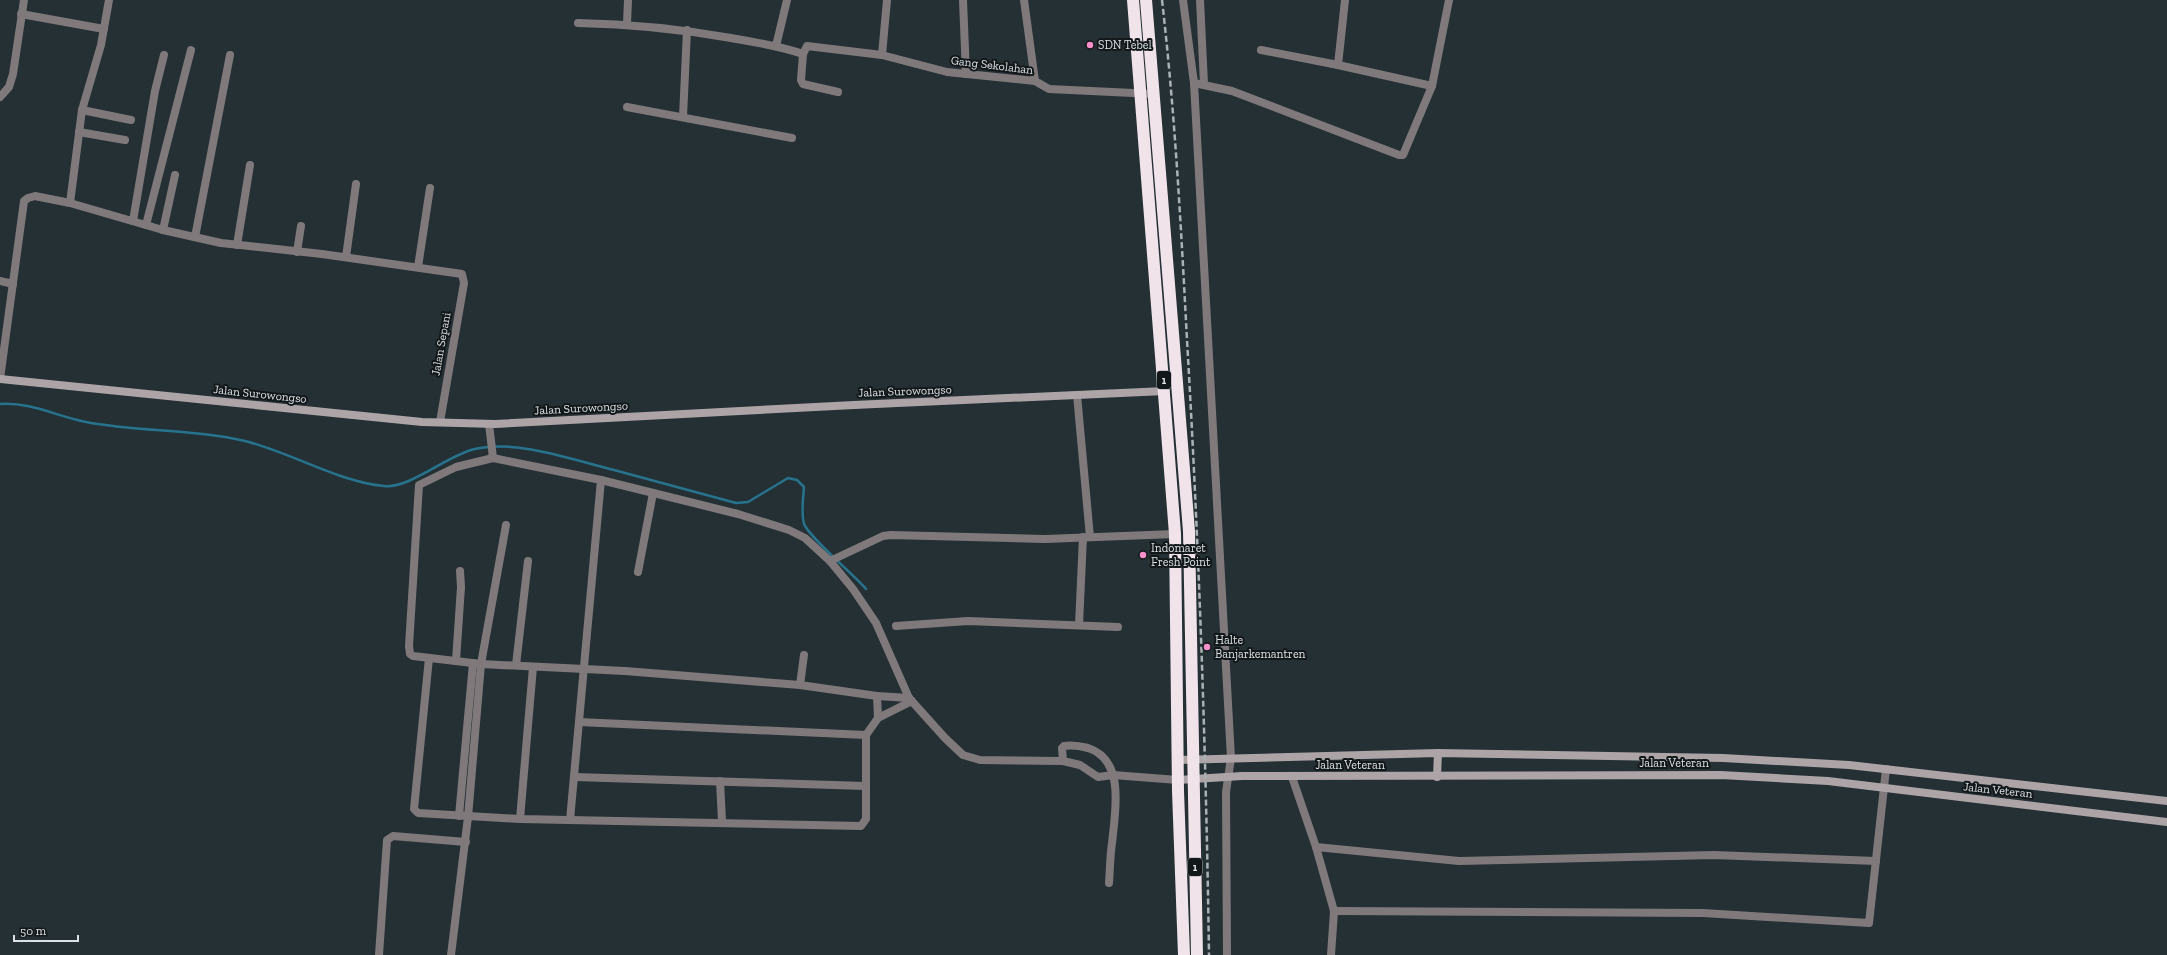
<svg xmlns="http://www.w3.org/2000/svg" width="2167" height="955" font-family="'Zilla Slab',serif">
<style>
.lines{fill:none;stroke-linecap:round;stroke-linejoin:round}
.stream{stroke:#27738d;stroke-width:2.5}
.street{stroke:#7f797c;stroke-width:8}
.secondary{stroke:#ada4a8;stroke-width:8}
.highway{stroke:#f0e3ea;stroke-width:12}
.rail{stroke:#abb2b6;stroke-width:2.5;stroke-dasharray:6 3;stroke-linecap:butt}
.poi-dot{fill:#f990ca;stroke:#121719;stroke-width:1.5}
.labels{text-anchor:middle;dominant-baseline:central;stroke-width:4;stroke-linejoin:round;paint-order:stroke}
.shield{fill:#121719;stroke:#9fa4a7;stroke-width:1}
.shield-label{font-size:11px;font-weight:bold;fill:#dbe1e4}
.poi-label{font-size:12px;fill:#dbe1e4;stroke:#121719;text-anchor:start}
.street-label{font-size:12px;fill:#dbe1e4;stroke:#121719}
</style>
<rect width="100%" height="100%" fill="#253034"/>
<g class="lines">
<path class="stream" d="M0 404C31 402 56 416 86 422 138 432 193 429 245 441 290 452 339 482 384 486 410 489 447 455 475 449 515 439 574 460 614 470 654 481 695 492 736 503L748 502 788 478 797 480 804 487C803 498 801 513 804 524 810 538 853 574 866 589"/>
<g class="street">
<polyline points="887,0 882,55 947,72 1035,81 1049,89 1154,94"/>
<polyline points="963,0 966,74"/>
<polyline points="1024,0 1035,81"/>
<polyline points="1183,0 1194,83 1231,758 1226,792 1227,955"/>
<polyline points="1200,0 1204,84"/>
<polyline points="21,14 104,29"/>
<path d="M578 23C630 24 680 29 731 38 755 42 780 46 803 54L801 80 803 84 838 92"/>
<polyline points="627,24 628,0"/>
<polyline points="776,46 787,0"/>
<polyline points="1261,50 1338,65 1345,0"/>
<polyline points="803,54 807,46 882,55"/>
<polyline points="1338,65 1432,86"/>
<polyline points="1194,83 1232,91 1399,155 1403,155 1432,86 1449,0"/>
<polyline points="0,97 9,87 13,74 24,0"/>
<polyline points="627,107 792,138"/>
<polyline points="82,110 131,120"/>
<polyline points="683,117 687,30"/>
<polyline points="79,132 125,140"/>
<polyline points="70,203 82,110 101,45 109,0"/>
<polyline points="133,221 155,91 164,55"/>
<polyline points="146,225 191,50"/>
<polyline points="163,230 175,175"/>
<polyline points="195,237 230,55"/>
<polyline points="237,245 250,165"/>
<polyline points="297,252 301,226"/>
<polyline points="346,257 356,184"/>
<polyline points="418,267 430,188"/>
<polyline points="0,281 13,284"/>
<polyline points="0,379 24,201 28,198 35,196 70,203 163,230 221,243 322,254 462,274 464,283 440,422"/>
<polyline points="1077,395 1090,537"/>
<polyline points="489,424 493,458 601,480 738,514 789,530 805,538 830,561 853,589 876,623 909,698 945,738 963,755 980,760 1063,761 1080,765 1098,777 1113,775 1178,780"/>
<polyline points="493,458 456,467 419,485 409,646 410,654 413,656 481,664 625,671 800,685 877,696 909,698"/>
<polyline points="830,561 883,536 891,535 1045,539 1175,534"/>
<polyline points="638,572 653,493"/>
<polyline points="1079,625 1083,537"/>
<polyline points="896,626 968,621 1118,627"/>
<polyline points="429,658 414,809 418,813 520,819 861,826 866,819 866,735 878,718 877,696"/>
<polyline points="456,661 461,587 460,571"/>
<polyline points="516,665 528,561"/>
<polyline points="800,685 804,655"/>
<polyline points="878,718 912,701"/>
<polyline points="579,722 866,735"/>
<path d="M1063 761 1062 748 1064 746C1072 745 1080 746 1088 748 1126 760 1115 813 1112 843 1110 856 1110 870 1109 883"/>
<polyline points="574,777 865,786"/>
<polyline points="1292,777 1316,847 1334,911 1331,955"/>
<polyline points="720,781 722,821"/>
<polyline points="459,816 473,663"/>
<polyline points="520,819 533,667"/>
<polyline points="570,820 601,480"/>
<polyline points="1316,847 1459,861 1714,855 1876,861"/>
<polyline points="1334,911 1703,913 1869,923 1886,769"/>
<polyline points="379,955 387,840 393,836 466,842"/>
<polyline points="451,955 468,817 481,664 506,525"/>
</g>
<g class="secondary">
<polyline points="0,379 422,422 495,424 854,405 1165,391"/>
<polyline points="1178,760 1438,753 1723,758 1849,765 2167,801"/>
<polyline points="1437,777 1438,753"/>
<polyline points="1178,780 1242,776 1721,775 1828,781 2167,822"/>
</g>
<g class="highway">
<polyline points="1133,0 1175,534 1178,791 1184,955"/>
<polyline points="1146,0 1189,531 1197,955"/>
</g>
<path class="rail" d="M1162 0C1175 113 1181 227 1187 340 1199 545 1206 750 1209 955"/>
</g>
<g class="poi-dot">
<circle cx="1090" cy="45" r="4"/>
<circle cx="1143" cy="555" r="4"/>
<circle cx="1207" cy="647" r="4"/>
</g>
<g class="labels">
<g class="shield">
<rect x="1157" y="371" width="14" height="18" rx="3"/>
<rect x="1188" y="858" width="14" height="18" rx="3"/>
</g>
<g class="shield-label">
<text x="1164" y="380">1</text>
<text x="1195" y="867">1</text>
</g>
<g class="poi-label">
<text x="1098" y="45">SDN Tebel</text>
<text x="1151" y="548">Indomaret<tspan x="1151" dy="14">Fresh Point</tspan></text>
<text x="1215" y="640">Halte<tspan x="1215" dy="14">Banjarkemantren</tspan></text>
</g>
<g class="street-label">
<text transform="translate(992 65) rotate(7)">Gang Sekolahan</text>
<text transform="translate(441 344) rotate(-80)">Jalan Sepani</text>
<text transform="translate(905 391) rotate(-2)">Jalan Surowongso</text>
<text transform="translate(260 394) rotate(6)">Jalan Surowongso</text>
<text transform="translate(581 408) rotate(-3)">Jalan Surowongso</text>
<text x="1674" y="763">Jalan Veteran</text>
<text x="1350" y="765">Jalan Veteran</text>
<text transform="translate(1998 790) rotate(6)">Jalan Veteran</text>
</g>
</g>
<path d="M14 935v6h64v-6" fill="none" stroke="#dbe1e4" stroke-width="2"/>
<text x="20" y="935" font-size="12" fill="#dbe1e4" stroke="#121719" stroke-width="3" paint-order="stroke">50 m</text>
</svg>
